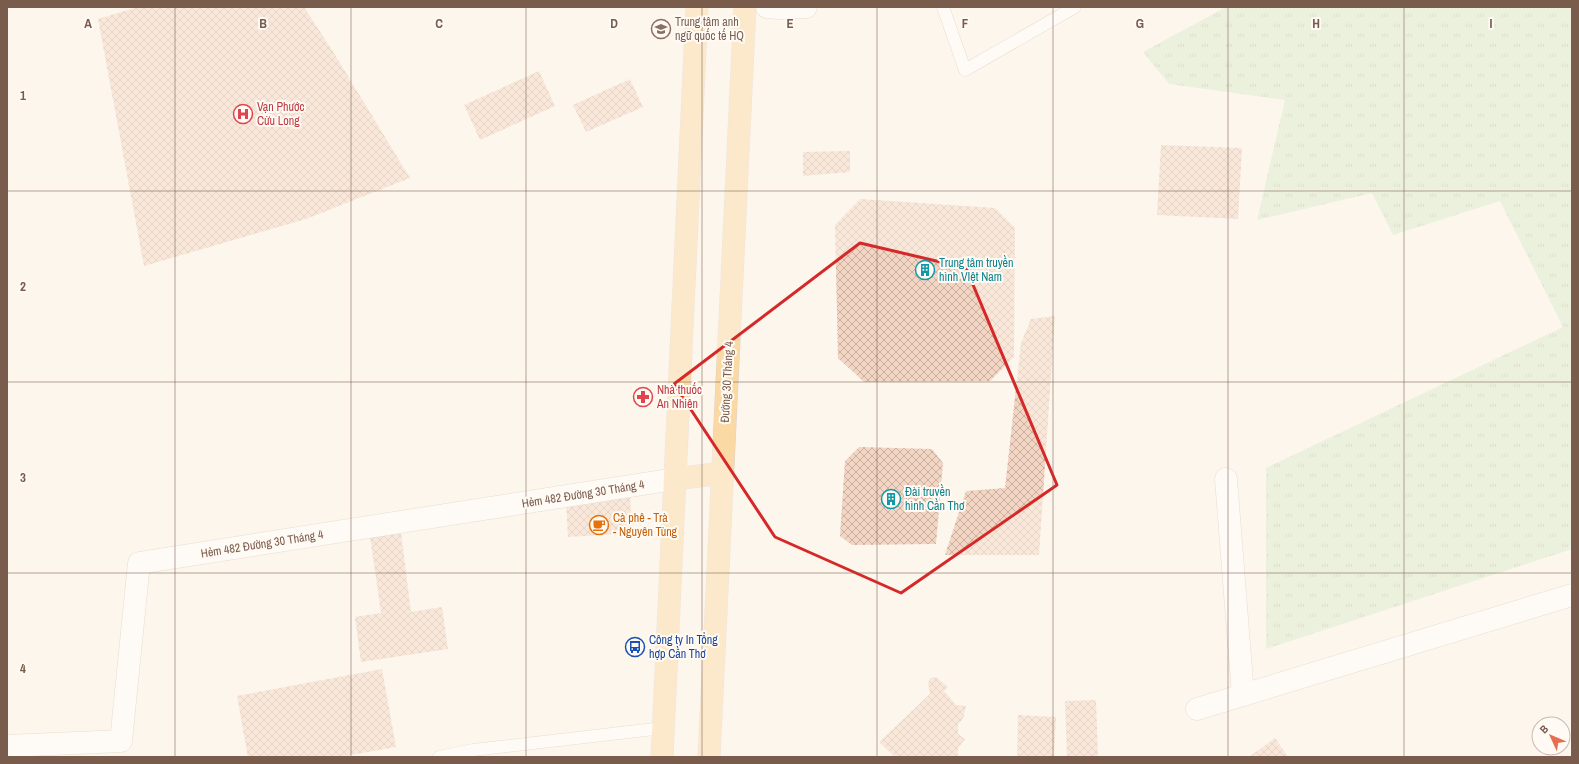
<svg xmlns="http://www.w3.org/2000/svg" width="1579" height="764" font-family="'Archivo Narrow',sans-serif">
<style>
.grass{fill:url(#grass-tufts)}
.building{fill:url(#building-cross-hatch)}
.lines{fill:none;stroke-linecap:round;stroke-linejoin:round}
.lane-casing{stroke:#d1beb0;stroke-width:13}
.street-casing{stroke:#d1beb0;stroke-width:23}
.primary-casing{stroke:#dad1cd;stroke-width:23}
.lane{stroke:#fff;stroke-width:12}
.street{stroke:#fff;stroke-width:22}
.primary{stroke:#fbd9a5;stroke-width:22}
.marked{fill:none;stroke:#d62828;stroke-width:3;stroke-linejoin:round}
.grid{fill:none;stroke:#7a5c4d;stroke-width:1;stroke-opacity:0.55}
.labels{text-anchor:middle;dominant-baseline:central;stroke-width:4;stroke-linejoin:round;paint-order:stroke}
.education-label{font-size:12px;fill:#785e54;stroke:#fffaf3;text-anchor:start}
.health-label{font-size:12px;fill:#be3a42;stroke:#fffaf3;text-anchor:start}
.culture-label{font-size:12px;fill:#0d838f;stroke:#fffaf3;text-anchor:start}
.street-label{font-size:12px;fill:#7a5c4d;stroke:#fffaf3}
.food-label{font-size:12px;fill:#c56008;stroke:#fffaf3;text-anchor:start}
.transit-label{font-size:12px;fill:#164399;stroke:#fffaf3;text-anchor:start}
.grid-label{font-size:13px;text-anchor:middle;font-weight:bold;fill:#7a5c4d;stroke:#fffaf3;stroke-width:4;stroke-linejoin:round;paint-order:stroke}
</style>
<defs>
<pattern id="grass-tufts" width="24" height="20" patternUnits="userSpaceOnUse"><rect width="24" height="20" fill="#d8ecc9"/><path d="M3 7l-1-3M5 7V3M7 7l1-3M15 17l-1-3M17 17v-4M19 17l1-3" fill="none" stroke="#b4c2a5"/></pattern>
<pattern id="building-cross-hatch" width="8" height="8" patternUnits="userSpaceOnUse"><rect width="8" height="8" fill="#f3d5c3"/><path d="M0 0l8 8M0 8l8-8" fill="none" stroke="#cab0a1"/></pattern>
</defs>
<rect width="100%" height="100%" fill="#fdf6ec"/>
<polygon class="grass" points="1226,7 1572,7 1572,549 1266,649 1266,468 1563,327 1500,201 1393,235 1372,193 1257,220 1285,100 1169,84 1143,52"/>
<g class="building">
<polygon points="138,7 304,7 332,50 410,178 306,219 144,266 98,19"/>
<polygon points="539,71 555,106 480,140 464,105"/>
<polygon points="630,79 643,107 586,132 573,105"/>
<polygon points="1161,145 1242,148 1238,219 1157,215"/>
<polygon points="850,151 850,172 803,176 803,152"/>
<polygon points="860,199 995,208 1015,228 1014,357 990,381 864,382 838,358 835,225"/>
<polygon points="1055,316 1039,555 945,555 966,491 1005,488 1021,343 1031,319"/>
<polygon points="859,447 932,449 943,463 936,544 852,545 840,536 845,461"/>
<polygon points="630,494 632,533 568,537 566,500"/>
<polygon points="401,533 411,612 442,607 448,649 361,662 355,617 381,613 370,537"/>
<polygon points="382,669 396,747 340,757 248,757 237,696"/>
<polygon points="936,677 948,687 944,691 956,705 966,706 963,719 958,724 958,734 965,739 958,748 958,757 895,757 879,742 930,694 928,683 930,678"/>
<polygon points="1096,700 1098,757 1067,757 1065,701"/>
<polygon points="1018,715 1056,717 1054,757 1017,757"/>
<polygon points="1275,738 1288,757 1249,757"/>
</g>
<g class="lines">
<g class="lane-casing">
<g id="lane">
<polyline points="943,7 965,70 1075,7"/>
<polyline points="439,757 473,750 663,728"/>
</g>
</g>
<g class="street-casing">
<g id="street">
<polyline points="767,7 779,8 806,7"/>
<polyline points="1226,479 1243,695"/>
<polyline points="1197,709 1572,595"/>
<polyline points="7,746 121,741 139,563 675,479"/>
</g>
</g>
<g class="primary-casing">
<g id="primary">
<polyline points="675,479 723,473"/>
<polyline points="662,757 697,7"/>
<polyline points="709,757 745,7"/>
</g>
</g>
<use href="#lane" class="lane"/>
<use href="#street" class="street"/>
<use href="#primary" class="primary"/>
</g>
<path d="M0 0H1579V764H0ZM860 243 966 268 1057 485 901 593 775 537 674 384Z" fill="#fdf6ec" fill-opacity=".55" fill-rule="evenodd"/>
<path class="marked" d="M860 243 966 268 1057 485 901 593 775 537 674 384Z"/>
<path class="grid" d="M175 7V757M351 7V757M526 7V757M702 7V757M877 7V757M1053 7V757M1228 7V757M1404 7V757M7 191H1572M7 382H1572M7 573H1572"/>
<defs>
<g id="school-ring" transform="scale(1)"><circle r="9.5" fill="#fffaf3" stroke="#8d6e63" stroke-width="1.5"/><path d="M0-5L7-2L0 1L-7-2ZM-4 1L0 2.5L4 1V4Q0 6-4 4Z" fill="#8d6e63"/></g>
<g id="hospital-ring" transform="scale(1)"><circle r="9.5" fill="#fffaf3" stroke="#e0444e" stroke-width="1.5"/><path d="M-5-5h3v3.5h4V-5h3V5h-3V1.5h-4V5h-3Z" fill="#e0444e"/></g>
<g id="building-ring" transform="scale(1)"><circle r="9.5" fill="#fffaf3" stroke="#0f9aa8" stroke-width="1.5"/><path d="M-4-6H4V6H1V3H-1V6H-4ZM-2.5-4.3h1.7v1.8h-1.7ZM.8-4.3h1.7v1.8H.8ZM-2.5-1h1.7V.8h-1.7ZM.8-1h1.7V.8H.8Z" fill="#0f9aa8"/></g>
<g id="pharmacy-ring" transform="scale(1)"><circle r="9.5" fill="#fffaf3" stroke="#e0444e" stroke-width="1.5"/><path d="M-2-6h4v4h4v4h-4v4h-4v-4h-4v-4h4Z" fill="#e0444e"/></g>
<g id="cafe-ring" transform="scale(1)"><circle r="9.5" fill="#fffaf3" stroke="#e8710a" stroke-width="1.5"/><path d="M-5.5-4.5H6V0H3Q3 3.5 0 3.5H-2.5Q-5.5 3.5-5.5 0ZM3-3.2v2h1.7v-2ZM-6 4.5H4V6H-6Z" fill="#e8710a"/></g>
<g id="bus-ring" transform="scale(1)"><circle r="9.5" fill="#fffaf3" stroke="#1a4fb4" stroke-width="1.5"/><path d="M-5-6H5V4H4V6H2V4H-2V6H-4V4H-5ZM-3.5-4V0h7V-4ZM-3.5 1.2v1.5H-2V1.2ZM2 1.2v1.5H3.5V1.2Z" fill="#1a4fb4"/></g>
</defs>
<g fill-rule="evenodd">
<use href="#school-ring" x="661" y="29"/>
<use href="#hospital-ring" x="243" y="114"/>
<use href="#building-ring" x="925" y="270"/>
<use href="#pharmacy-ring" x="643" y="397"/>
<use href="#building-ring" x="891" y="499"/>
<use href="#cafe-ring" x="599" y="525"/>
<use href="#bus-ring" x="635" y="647"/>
</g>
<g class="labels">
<g class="education-label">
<text x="675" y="22">Trung tâm anh<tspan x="675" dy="14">ngữ quốc tế HQ</tspan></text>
</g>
<g class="health-label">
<text x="257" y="107">Vạn Phước<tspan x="257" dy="14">Cửu Long</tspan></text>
<text x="657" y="390">Nhà thuốc<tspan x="657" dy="14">An Nhiên</tspan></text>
</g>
<g class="culture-label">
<text x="939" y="263">Trung tâm truyền<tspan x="939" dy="14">hình VIệt Nam</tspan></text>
<text x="905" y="492">Đài truyền<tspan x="905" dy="14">hình Cần Thơ</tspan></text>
</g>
<g class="street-label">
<text transform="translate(727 382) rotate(-87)">Đường 30 Tháng 4</text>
<text transform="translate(583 494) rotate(-9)">Hẻm 482 Đường 30 Tháng 4</text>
<text transform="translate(262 544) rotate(-9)">Hẻm 482 Đường 30 Tháng 4</text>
</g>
<g class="food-label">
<text x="613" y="518">Cà phê - Trà<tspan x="613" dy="14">- Nguyên Tùng</tspan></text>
</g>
<g class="transit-label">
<text x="649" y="640">Công ty In Tổng<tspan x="649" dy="14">hợp Cần Thơ</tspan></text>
</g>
</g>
<g class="grid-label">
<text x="88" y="28">A</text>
<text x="263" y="28">B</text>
<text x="439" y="28">C</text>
<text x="614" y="28">D</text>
<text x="790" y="28">E</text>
<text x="965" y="28">F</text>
<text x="1140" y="28">G</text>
<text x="1316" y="28">H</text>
<text x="1491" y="28">I</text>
<text x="23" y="100">1</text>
<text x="23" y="291">2</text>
<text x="23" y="482">3</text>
<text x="23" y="673">4</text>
</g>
<rect width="1579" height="764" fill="none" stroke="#7a5c4d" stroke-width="16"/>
<g transform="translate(1551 736) rotate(314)"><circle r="19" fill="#fffaf3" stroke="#cabbb1"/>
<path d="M0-3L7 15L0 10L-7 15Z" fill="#e76f51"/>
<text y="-6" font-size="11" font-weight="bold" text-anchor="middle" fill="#7a5c4d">B</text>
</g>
</svg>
